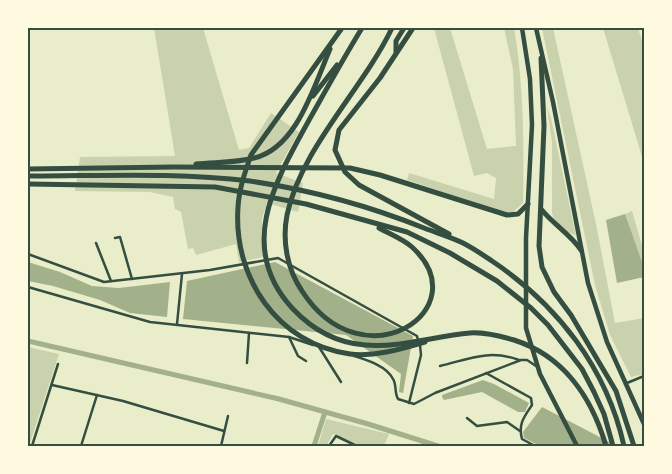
<svg xmlns="http://www.w3.org/2000/svg" width="672" height="474" font-family="'Asap Condensed',sans-serif">
<style>
.green{fill:#cad2ad}
.water{fill:#a3b18a}
.lines{fill:none;stroke-linecap:round;stroke-linejoin:round}
.canal{stroke:#a3b18a;stroke-width:5}
.minor{stroke:#344e41;stroke-width:2.5}
.primary{stroke:#344e41;stroke-width:4.5}
.motorway{stroke:#344e41;stroke-width:5}
.neatline{fill:none;stroke:#344e41;stroke-width:2}
</style>
<rect width="100%" height="100%" fill="#e9edc9"/>
<g class="green">
<polygon points="154,28 203,28 239,150 249,148 271,113 299,132 276,173 303,183 298,212 267,203 262,218 263,257 239,262 236,244 196,255 193,248 188,249 181,212 175,209 173,197 150,192 75,191 80,157 175,156"/>
<path d="M434 28H450L487 149 516 146 513 69 504 28H514C524 86 524 144 523 203L513 212 506 213 407 180 409 173 494 199 496 178 487 173 474 176Z"/>
<polygon points="542,28 553,28 596,224 615,323 644,318 644,374 631,377 610,335 595,285"/>
<polygon points="603,28 638,28 644,47 644,163"/>
<path d="M547 107 551 118 576 236C565 230 555 226 552 213V142Z"/>
<polygon points="632,211 644,252 644,273 625,214"/>
<polygon points="28,347 59,354 29,446 28,446"/>
<polygon points="326,419 389,434 384,446 362,446 333,434 326,446 318,446"/>
</g>
<g class="water">
<polygon points="625,214 642,262 644,277 617,283 606,220"/>
<polygon points="28,262 60,272 92,286 119,288 170,282 167,317 130,313 100,300 53,286 28,281"/>
<polygon points="275,262 413,336 403,393 399,392 401,374 346,335 183,319 187,281"/>
<polygon points="483,380 494,384 529,403 525,412 518,412 482,392 444,400 442,397 442,395"/>
<polygon points="542,407 617,446 540,446 524,438 523,432"/>
</g>
<g class="lines">
<g class="canal">
<polyline points="28,341 279,399 368,424 438,446"/>
<polyline points="314,446 325,412"/>
</g>
<g class="minor">
<polyline points="115,238 120,237 132,279"/>
<polyline points="96,243 111,281"/>
<polyline points="28,254 104,282 210,270 278,258 417,336 418,340"/>
<polyline points="28,287 150,322 289,337 313,345"/>
<polyline points="177,324 182,274"/>
<polyline points="289,337 298,356 306,361"/>
<polyline points="319,347 341,382"/>
<path d="M354 356C367 360 387 366 393 379 397 385 394 392 398 399L414 404 435 393 521 360H527L536 366"/>
<polyline points="247,363 249,333"/>
<path d="M440 366C469 359 489 349 519 360"/>
<path d="M486 373 531 398 532 405C524 417 518 424 522 439L535 446"/>
<polyline points="627,383 644,376"/>
<polyline points="52,385 123,401 224,431"/>
<polyline points="409,403 421,355 420,345"/>
<polyline points="467,418 477,426 507,422 520,431"/>
<polyline points="32,446 58,364"/>
<polyline points="81,446 97,395"/>
<polyline points="221,446 228,416"/>
<polyline points="329,446 336,436 357,446"/>
</g>
<g class="primary">
<polyline points="522,28 530,79 532,125 526,238 526,328 540,374 577,446"/>
<polyline points="536,28 553,102 588,283 607,342 644,424"/>
</g>
<g class="motorway">
<path d="M342 28 251 155C245 172 239 189 238 207 233 277 277 344 350 354 375 357 401 349 425 342"/>
<path d="M362 28C343 59 326 90 308 122 275 182 236 248 293 309 312 329 337 343 365 345 399 348 435 336 470 333 484 332 500 336 514 340 564 356 592 398 606 446"/>
<polyline points="413,28 380,78 339,130 335,150 345,172 359,185 449,234"/>
<polyline points="396,52 396,41 404,28"/>
<polyline points="541,58 544,126 539,246 542,267 554,292 571,315 616,391 634,446"/>
<polyline points="313,96 337,65"/>
<path d="M196 164C215 162 235 163 254 158 297 148 314 86 330 49"/>
<polyline points="28,169 174,167 350,168 380,175 507,215 518,214 528,204"/>
<path d="M28 176C101 176 177 172 250 181 311 190 367 205 424 228 437 233 451 237 463 243 473 248 483 255 492 261 558 305 607 369 624 446"/>
<polyline points="28,184 215,187 306,204 407,232 450,253 497,281 531,308 548,325 582,369 594,392 604,414 613,446"/>
<path d="M541 209C553 224 570 234 581 250"/>
<path d="M379 228C390 234 403 239 412 247 480 309 363 386 302 291 287 269 282 241 287 215 301 148 363 89 392 28"/>
</g>
</g>
<rect width="672" height="474" fill="none" stroke="#fefae0" stroke-width="58"/>
<rect x="29" y="29" width="614" height="416" class="neatline"/>
</svg>
